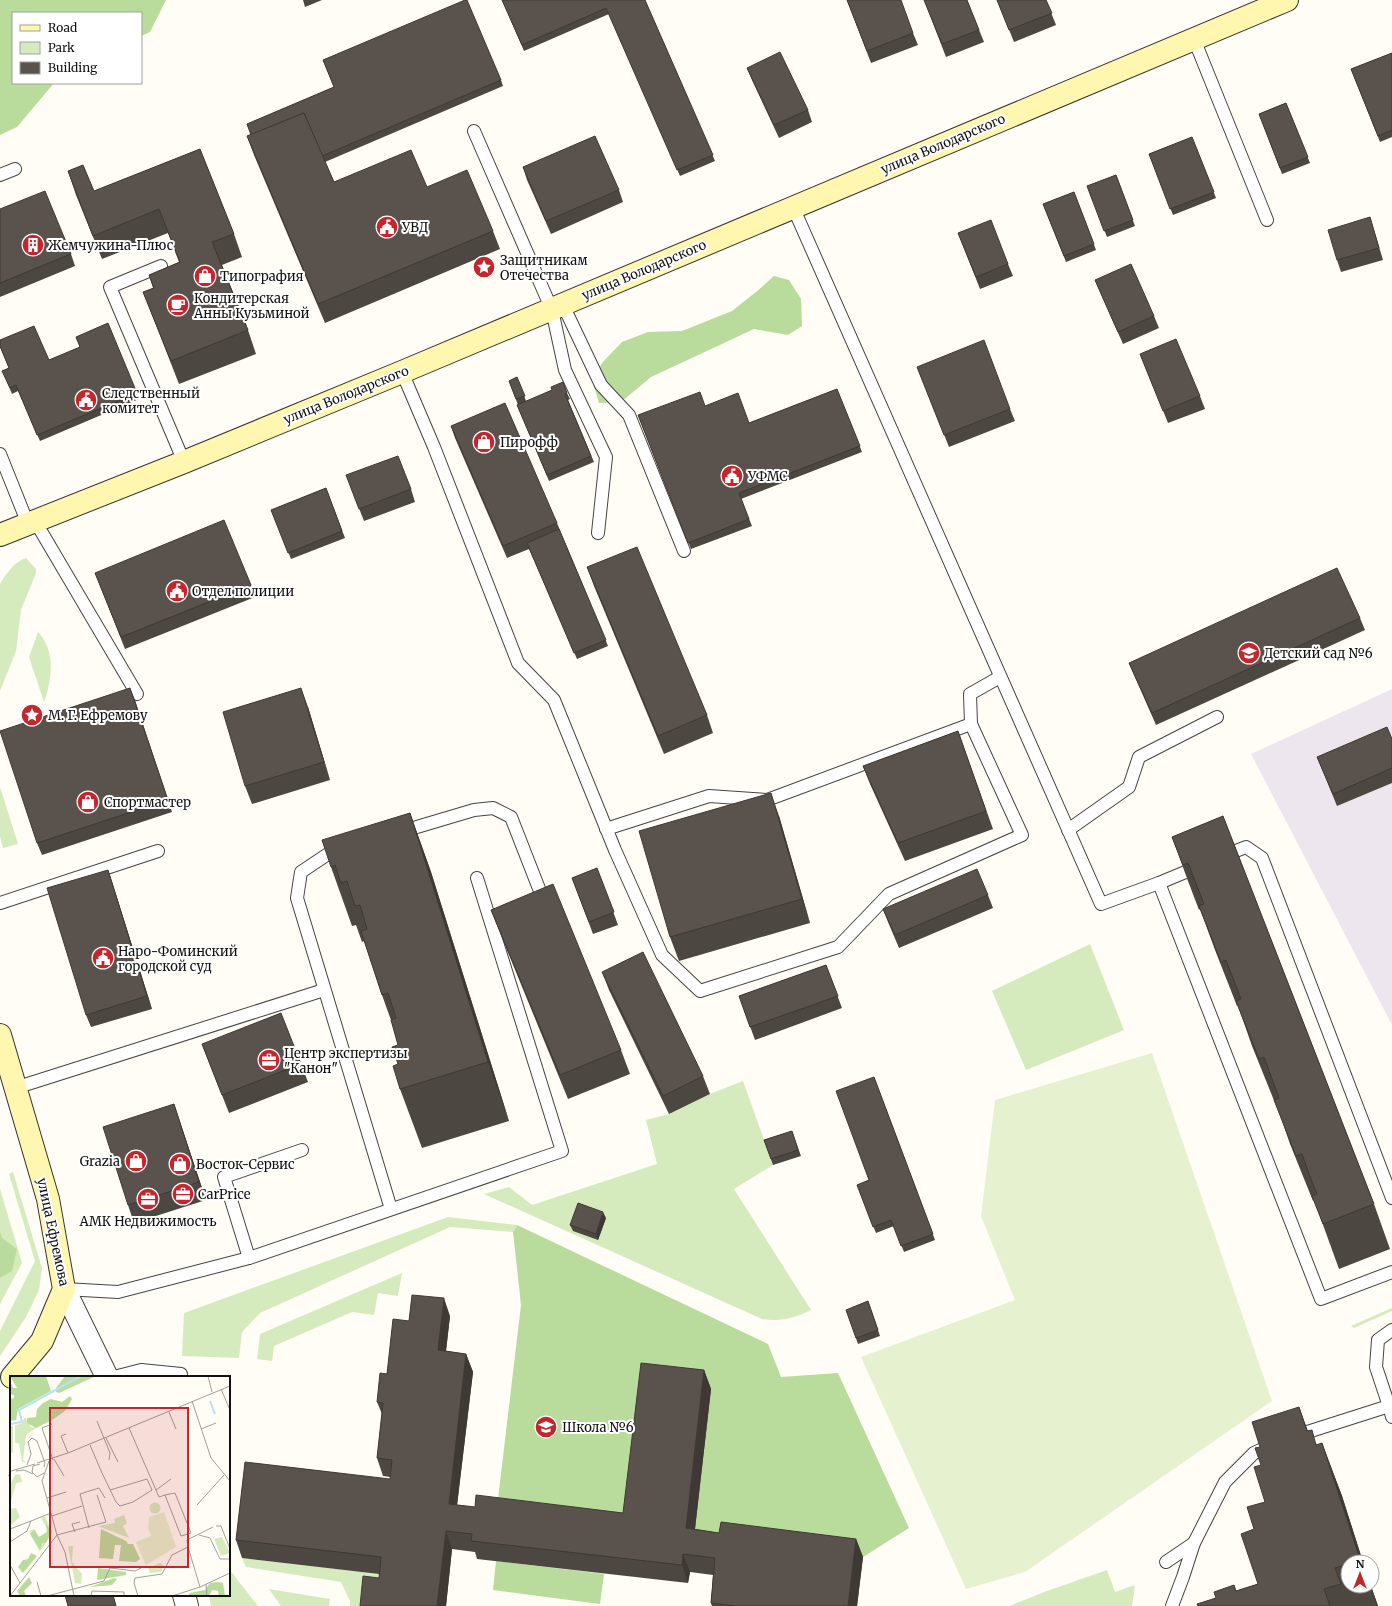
<svg xmlns="http://www.w3.org/2000/svg" width="1392" height="1606" font-family="Merriweather,serif">
<style>
.industrial{fill:#eee6ef}
.green{fill:#d5ebbd}
.forest{fill:#b9dc9c}
.pitch{fill:#e6f2cf}
.lines{fill:none;stroke-linecap:round;stroke-linejoin:round}
.service-casing{stroke:#444;stroke-width:14}
.minor-casing{stroke:#444;stroke-width:24}
.secondary-casing{stroke:#333;stroke-width:24}
.service{stroke:#fff;stroke-width:12}
.minor{stroke:#fff;stroke-width:22}
.secondary{stroke:#fff6b0;stroke-width:22}
.wall{fill:#4d4742}
.shaded-wall{fill:#3f3936}
.building{fill:#5a524d;stroke:#3f3936}
.labels{text-anchor:middle;dominant-baseline:central;stroke-width:4;stroke-linejoin:round;paint-order:stroke}
.street-label{font-size:13px;fill:#111;stroke:#fff}
.poi-label{font-size:13px;fill:#111;stroke:#fff;text-anchor:start}
.inset-river{fill:none;stroke:#b9e0f7;stroke-width:2}
.inset-road{fill:none;stroke:#a09f9a;stroke-width:1}
.view{fill:#c4262e;fill-opacity:0.15;stroke:#c4262e;stroke-width:2}
.inset-edge{fill:none;stroke:#111;stroke-width:2}
</style>
<rect width="100%" height="100%" fill="#fffdf5"/>
<polygon class="industrial" points="1392,689 1392,1025 1251,754"/>
<g class="green">
<path d="M26 558 36 569V573L21 610 16 651 0 691V584C6 574 14 562 26 558Z"/>
<path d="M38 632C56 651 52 679 44 702L29 657Z"/>
<polygon points="0,787 18,844 3,848 0,837"/>
<polygon points="1090,944 1124,1030 1026,1070 992,991"/>
<path d="M743 1081 773 1165 734 1189 811 1310C794 1318 781 1322 762 1319L484 1194 509 1187 532 1205 657 1164 646 1120 669 1114 710 1094Z"/>
<polygon points="13,1172 42,1268 39,1290 26,1317 0,1356 0,1331 35,1261 9,1174"/>
<polygon points="0,1189 22,1263 0,1304"/>
<polygon points="448,1217 517,1225 513,1232 450,1227 260,1313 242,1332 239,1358 182,1356 184,1313"/>
<polygon points="402,1273 398,1296 378,1293 374,1315 352,1312 274,1346 272,1361 257,1359 260,1334"/>
<polygon points="1392,1308 1392,1311 1354,1328 1351,1326"/>
<polygon points="242,1558 388,1575 368,1606 350,1606 350,1601 341,1582 246,1567"/>
<polygon points="229,1569 258,1606 211,1606 209,1595 229,1595"/>
<polygon points="1107,1570 1115,1592 1135,1585 1132,1606 1009,1606 1047,1591"/>
<polygon points="269,1589 330,1599 329,1606 281,1606"/>
</g>
<g class="forest">
<polygon points="0,0 166,0 150,32 141,36 141,13 13,13 13,83 54,83 17,127 0,135"/>
<polygon points="774,276 789,280 801,299 802,326 788,335 754,329 651,377 621,402 599,403 592,380 602,363 622,342 648,332 682,331 732,311 756,292"/>
<polygon points="517,1225 768,1344 781,1377 838,1373 909,1528 863,1557 728,1540 496,1516 521,1305 513,1232"/>
<polygon points="0,1232 2,1238 17,1249 12,1271 0,1278"/>
<polygon points="496,1561 604,1574 600,1604 493,1590"/>
</g>
<polygon class="pitch" points="1152,1053 1272,1401 1025,1572 966,1589 861,1357 1015,1300 981,1216 995,1100"/>
<g class="lines">
<g class="service-casing">
<g id="service">
<polyline points="1194,39 1267,220"/>
<polyline points="474,131 552,310 565,370 606,457 598,533"/>
<polyline points="0,175 15,169"/>
<polyline points="793,207 1101,904 1159,883 1321,1299 1392,1272"/>
<polyline points="161,266 110,287 184,462"/>
<polyline points="563,305 601,385 629,415 684,551"/>
<polyline points="402,372 434,447 518,663 554,700 615,850 662,955 700,991 838,947 889,894 1022,835 971,724 767,800 709,796 606,829"/>
<polyline points="0,454 28,524"/>
<polyline points="35,521 137,694"/>
<polyline points="971,724 970,694 1000,677"/>
<polyline points="1068,830 1129,787 1139,757 1217,717"/>
<polyline points="400,832 474,810 493,808 511,817 545,904"/>
<polyline points="342,850 328,854 301,872 297,898 391,1209"/>
<polyline points="1223,856 1246,847 1262,858 1392,1198"/>
<polyline points="1159,883 1200,866"/>
<polyline points="0,903 158,851"/>
<polyline points="15,1088 324,990"/>
<polyline points="249,1258 224,1177 302,1150"/>
<polyline points="64,1289 118,1292 249,1258 562,1151 477,878"/>
<polyline points="114,1377 141,1370 181,1374"/>
<polyline points="1389,1406 1376,1367 1378,1340 1392,1330"/>
<polyline points="1298,1435 1389,1406 1392,1417"/>
<polyline points="1166,1562 1194,1543"/>
<polyline points="1172,1606 1183,1577 1194,1543 1225,1482 1254,1453 1271,1445"/>
</g>
</g>
<g class="minor-casing">
<g id="minor">
<polyline points="64,1289 107,1377"/>
<polyline points="184,1595 187,1606"/>
</g>
</g>
<g class="secondary-casing">
<g id="secondary">
<polyline points="0,535 184,462 402,372 1287,0"/>
<polyline points="0,1035 48,1199 64,1289 42,1341 12,1377"/>
</g>
</g>
<use href="#service" class="service"/>
<use href="#minor" class="minor"/>
<use href="#secondary" class="secondary"/>
</g>
<g class="wall">
<polygon points="303,0 322,0 305,7"/>
<polygon points="502,0 645,0 715,161 680,176 609,14 524,51"/>
<polygon points="847,0 913,33 918,45 871,63"/>
<polygon points="924,0 967,0 984,42 946,57"/>
<polygon points="997,0 1046,0 1056,25 1014,42"/>
<polygon points="1392,53 1392,137 1380,142 1351,69"/>
<polygon points="323,60 501,80 503,86 325,162 334,182 427,187 493,231 500,249 325,323 254,155 247,136 251,135 247,124 334,87"/>
<polygon points="747,68 808,110 812,122 779,138 752,80"/>
<polygon points="1286,103 1310,163 1282,174 1259,114"/>
<polygon points="1192,137 1216,198 1173,215 1149,154"/>
<polygon points="200,149 234,234 242,257 222,265 248,330 256,354 179,384 143,292 153,288 149,275 179,262 168,233 102,259 76,195 68,171 94,191"/>
<polygon points="523,167 619,190 623,202 551,234 527,180"/>
<polygon points="1116,175 1135,226 1107,237 1087,186"/>
<polygon points="1074,192 1096,250 1066,262 1043,204"/>
<polygon points="0,209 71,254 75,266 0,297"/>
<polygon points="1370,217 1374,230 1383,260 1341,272 1337,260"/>
<polygon points="958,233 1008,264 1013,276 980,289"/>
<polygon points="1095,280 1154,316 1159,328 1123,344 1100,292"/>
<polygon points="76,337 137,393 139,399 40,441 18,391 12,394 5,377 2,371 9,368 0,347 0,340 49,360 80,347"/>
<polygon points="1140,354 1200,396 1205,409 1168,423"/>
<polygon points="917,367 1010,409 1015,421 949,447"/>
<polygon points="517,377 526,401 567,393 570,399 568,400 594,462 549,481 520,412 517,405 518,405 509,381"/>
<polygon points="837,389 862,452 741,499 752,526 691,549 638,415 749,423"/>
<polygon points="451,426 557,523 608,646 577,659 529,549 507,558 455,438"/>
<polygon points="346,475 411,489 415,502 364,521"/>
<polygon points="326,488 345,538 291,559 271,510"/>
<polygon points="587,567 707,715 713,733 664,754 594,586"/>
<polygon points="95,573 251,585 255,597 125,649"/>
<polygon points="1360,618 1365,630 1156,725 1134,675 1129,663"/>
<polygon points="130,688 172,812 42,855 37,843"/>
<polygon points="308,707 330,780 252,804 245,786"/>
<polygon points="958,731 993,829 905,861 870,784 863,766"/>
<polygon points="1392,739 1392,783 1337,806 1317,757"/>
<polygon points="410,813 431,872 509,1121 422,1148 400,1089 398,1064 398,1045 392,1023 382,995 364,941 362,942 356,925 352,926 331,867"/>
<polygon points="779,816 810,923 679,961 670,937"/>
<polygon points="1223,816 1374,1204 1390,1249 1339,1269 1314,1200 1313,1201 1290,1144 1276,1103 1275,1103 1252,1046 1238,1006 1237,1006 1215,950 1200,909 1199,910 1188,881 1172,837"/>
<polygon points="597,868 618,925 593,934 572,878"/>
<polygon points="108,870 112,882 152,1009 91,1027 86,1015"/>
<polygon points="988,895 993,908 899,948 888,922 883,909"/>
<polygon points="491,910 621,1050 630,1074 568,1099 500,933"/>
<polygon points="826,965 842,1008 755,1040 739,996"/>
<polygon points="602,972 703,1076 710,1094 669,1114 609,990"/>
<polygon points="202,1044 301,1064 308,1082 229,1113"/>
<polygon points="874,1077 935,1240 904,1252 894,1226 876,1233 857,1185 869,1180"/>
<polygon points="174,1104 206,1200 134,1223 128,1205"/>
<polygon points="792,1131 801,1156 773,1165 764,1140"/>
<polygon points="606,1218 598,1240 573,1231 570,1225"/>
<polygon points="868,1301 880,1336 858,1344 846,1310"/>
<polygon points="450,1316 446,1351 466,1354 473,1372 457,1505 475,1507 623,1513 704,1370 711,1389 695,1529 719,1533 856,1539 863,1557 857,1606 712,1606 711,1603 713,1575 690,1572 688,1583 477,1559 475,1552 452,1549 446,1606 360,1606 379,1578 379,1574 242,1558 236,1540 390,1479 390,1477 383,1476 377,1458 382,1414 377,1402 387,1374 409,1321"/>
<polygon points="1299,1407 1308,1431 1317,1445 1322,1443 1342,1496 1363,1562 1348,1562 1348,1586 1371,1586 1378,1606 1198,1606 1216,1598 1234,1585 1236,1591 1258,1584 1254,1529 1265,1502 1261,1465 1260,1447"/>
</g>
<g class="shaded-wall">
<polygon points="130,688 135,700 172,812 168,800"/>
<polygon points="301,688 308,707 330,780 324,762"/>
<polygon points="771,793 779,816 810,923 802,899"/>
<polygon points="410,813 431,872 509,1121 488,1062"/>
<polygon points="108,870 112,882 152,1009 147,996"/>
<polygon points="174,1104 206,1200 199,1182"/>
<polygon points="603,1212 606,1218 598,1240 596,1234"/>
<polygon points="444,1298 450,1316 444,1368 438,1350"/>
<polygon points="466,1354 473,1372 455,1522 449,1504"/>
<polygon points="704,1370 711,1389 693,1546 686,1528"/>
<polygon points="1322,1443 1342,1496 1363,1562 1361,1562 1360,1559"/>
<polygon points="446,1531 452,1549 446,1606 437,1606"/>
<polygon points="856,1539 863,1557 857,1606 848,1606"/>
<polygon points="683,1554 690,1572 688,1583 682,1565"/>
<polygon points="1370,1586 1371,1586 1378,1606 1377,1606"/>
</g>
<g class="building">
<polygon points="465,0 467,0 501,80 322,156 304,113 251,135 247,124 334,87 323,60"/>
<polygon points="502,0 645,0 713,155 677,170 606,8 522,45"/>
<polygon points="847,0 901,0 913,33 867,51"/>
<polygon points="924,0 967,0 979,30 942,44"/>
<polygon points="997,0 1046,0 1052,13 1009,30"/>
<polygon points="780,52 808,110 774,125 747,68"/>
<polygon points="1392,53 1392,130 1378,136 1351,69"/>
<polygon points="1286,103 1308,157 1280,168 1259,114"/>
<polygon points="304,113 334,182 411,150 427,187 467,170 493,231 318,304 247,136"/>
<polygon points="595,136 619,190 546,221 523,167"/>
<polygon points="1192,137 1214,192 1170,209 1149,154"/>
<polygon points="200,149 234,234 212,242 248,330 171,361 143,292 154,288 149,275 180,262 159,209 93,236 68,171 83,165 94,191"/>
<polygon points="1116,175 1133,220 1104,231 1087,186"/>
<polygon points="45,191 71,254 0,283 0,209"/>
<polygon points="1074,192 1094,244 1064,256 1043,204"/>
<polygon points="1370,217 1379,248 1337,260 1328,230"/>
<polygon points="991,220 1008,264 976,277 958,233"/>
<polygon points="1131,264 1154,316 1118,332 1095,280"/>
<polygon points="108,323 137,393 37,435 16,385 10,388 2,371 9,368 0,346 0,340 34,326 49,360 80,347 76,337"/>
<polygon points="1176,339 1200,396 1163,411 1140,354"/>
<polygon points="984,340 1010,409 944,435 917,367"/>
<polygon points="517,377 525,396 516,399 509,381"/>
<polygon points="563,382 567,393 565,394 591,456 547,475 517,405 552,390 551,387"/>
<polygon points="837,389 860,446 739,493 749,519 688,543 638,415 700,392 705,406 738,393 749,423"/>
<polygon points="505,403 557,523 503,546 451,426"/>
<polygon points="398,456 411,489 359,509 346,475"/>
<polygon points="326,488 342,531 288,553 271,510"/>
<polygon points="224,520 251,585 121,637 95,573"/>
<polygon points="559,529 606,640 574,653 527,543"/>
<polygon points="637,547 707,715 658,736 587,567"/>
<polygon points="1337,568 1360,618 1152,713 1129,663"/>
<polygon points="130,688 168,800 37,843 0,731"/>
<polygon points="301,688 324,762 245,786 223,712"/>
<polygon points="1387,727 1392,739 1392,768 1333,794 1317,757"/>
<polygon points="958,731 986,811 898,843 863,766"/>
<polygon points="771,793 802,899 670,937 639,831"/>
<polygon points="410,813 488,1062 400,1089 393,1066 398,1064 392,1047 398,1045 391,1020 396,1018 388,993 382,995 361,931 367,929 360,905 355,906 347,881 341,883 335,865 331,867 322,840"/>
<polygon points="1223,816 1374,1204 1323,1224 1312,1196 1317,1194 1309,1174 1302,1154 1296,1156 1274,1100 1279,1098 1264,1057 1259,1059 1236,1001 1241,999 1226,960 1221,962 1199,906 1204,904 1188,863 1183,865 1172,837"/>
<polygon points="597,868 614,912 589,922 572,878"/>
<polygon points="977,869 988,895 895,935 883,909"/>
<polygon points="108,870 147,996 86,1015 47,888"/>
<polygon points="553,884 621,1050 560,1075 491,910"/>
<polygon points="643,952 703,1076 663,1096 602,972"/>
<polygon points="826,965 838,996 750,1027 739,996"/>
<polygon points="281,1013 301,1064 222,1095 202,1044"/>
<polygon points="874,1077 933,1234 901,1246 891,1220 873,1227 857,1185 869,1180 836,1091"/>
<polygon points="174,1104 199,1182 128,1205 103,1127"/>
<polygon points="792,1131 798,1150 771,1159 764,1140"/>
<polygon points="578,1203 603,1212 596,1234 570,1225"/>
<polygon points="412,1295 444,1298 438,1350 466,1354 449,1504 475,1507 476,1495 623,1513 641,1363 704,1370 686,1528 719,1533 721,1522 856,1539 848,1606 736,1606 711,1603 715,1558 683,1554 682,1565 471,1541 472,1534 446,1531 437,1606 360,1606 363,1576 379,1578 381,1557 236,1540 245,1462 390,1479 392,1460 377,1458 383,1403 377,1402 380,1373 387,1374 393,1319 409,1321"/>
<polygon points="868,1301 878,1330 856,1338 846,1310"/>
<polygon points="1299,1407 1307,1431 1312,1430 1316,1445 1322,1443 1360,1559 1353,1562 1348,1562 1348,1564 1335,1568 1341,1584 1324,1589 1330,1606 1198,1606 1197,1604 1216,1598 1214,1592 1234,1585 1236,1591 1258,1584 1241,1534 1254,1529 1247,1507 1265,1502 1254,1467 1261,1465 1255,1448 1260,1447 1252,1422"/>
<polygon points="9,1475 11,1475 11,1482"/>
<polygon points="65,1595 113,1595 116,1606 68,1606"/>
</g>
<defs>
<g id="civic-disc" transform="scale(1.15)"><circle r="9.5" fill="#c4262e" stroke="#fff"/><path d="M-.6-6.5H3V-4.5H.6V-3L4-1V1h2V6H-6V1h2V-1L-.6-3ZM-1.2 2.5V6h2.4V2.5Z" fill="#fff"/></g>
<g id="building-disc" transform="scale(1.15)"><circle r="9.5" fill="#c4262e" stroke="#fff"/><path d="M-4-6H4V6H1V3H-1V6H-4ZM-2.5-4.3h1.7v1.8h-1.7ZM.8-4.3h1.7v1.8H.8ZM-2.5-1h1.7V.8h-1.7ZM.8-1h1.7V.8H.8Z" fill="#fff"/></g>
<g id="sight-disc" transform="scale(1.15)"><circle r="9.5" fill="#c4262e" stroke="#fff"/><path d="M0-6L1.8-2.2L6-1.7L2.9 1.2L3.7 5.4L0 3.3L-3.7 5.4L-2.9 1.2L-6-1.7L-1.8-2.2Z" fill="#fff"/></g>
<g id="shop-disc" transform="scale(1.15)"><circle r="9.5" fill="#c4262e" stroke="#fff"/><path d="M-5-2.5h2.3a2.7 3.5 0 0 1 5.4 0H5L5.5 6h-11ZM-1.5-2.5h3a1.5 2.3 0 0 0-3 0Z" fill="#fff"/></g>
<g id="cafe-disc" transform="scale(1.15)"><circle r="9.5" fill="#c4262e" stroke="#fff"/><path d="M-5.5-4.5H6V0H3Q3 3.5 0 3.5H-2.5Q-5.5 3.5-5.5 0ZM3-3.2v2h1.7v-2ZM-6 4.5H4V6H-6Z" fill="#fff"/></g>
<g id="school-disc" transform="scale(1.15)"><circle r="9.5" fill="#c4262e" stroke="#fff"/><path d="M0-5L7-2L0 1L-7-2ZM-4 1L0 2.5L4 1V4Q0 6-4 4Z" fill="#fff"/></g>
<g id="office-disc" transform="scale(1.15)"><circle r="9.5" fill="#c4262e" stroke="#fff"/><path d="M-6-3h4V-5.5h4V-3h4V5H-6ZM-1-4.5V-3h2v-1.5ZM-6 0V1H6V0Z" fill="#fff"/></g>
</defs>
<g fill-rule="evenodd">
<use href="#civic-disc" x="387" y="227"/>
<use href="#building-disc" x="33" y="245"/>
<use href="#sight-disc" x="484" y="267"/>
<use href="#shop-disc" x="205" y="276"/>
<use href="#cafe-disc" x="178" y="305"/>
<use href="#civic-disc" x="86" y="400"/>
<use href="#shop-disc" x="484" y="442"/>
<use href="#civic-disc" x="732" y="476"/>
<use href="#civic-disc" x="177" y="591"/>
<use href="#school-disc" x="1249" y="653"/>
<use href="#sight-disc" x="32" y="715"/>
<use href="#shop-disc" x="88" y="802"/>
<use href="#civic-disc" x="103" y="958"/>
<use href="#office-disc" x="269" y="1060"/>
<use href="#shop-disc" x="136" y="1161"/>
<use href="#shop-disc" x="180" y="1164"/>
<use href="#office-disc" x="183" y="1194"/>
<use href="#office-disc" x="148" y="1199"/>
<use href="#school-disc" x="546" y="1427"/>
</g>
<g class="labels">
<g class="street-label">
<text transform="translate(943 144) rotate(-23)">улица Володарского</text>
<text transform="translate(644 270) rotate(-23)">улица Володарского</text>
<text transform="translate(346 395) rotate(-22)">улица Володарского</text>
<text transform="translate(53 1232) rotate(78)">улица Ефремова</text>
</g>
<g class="poi-label">
<text x="402" y="227">УВД</text>
<text x="48" y="245">Жемчужина-Плюс</text>
<text x="500" y="260">Защитникам<tspan x="500" dy="15">Отечества</tspan></text>
<text x="220" y="276">Типография</text>
<text x="194" y="298">Кондитерская<tspan x="194" dy="15">Анны Кузьминой</tspan></text>
<text x="102" y="393">Следственный<tspan x="102" dy="15">комитет</tspan></text>
<text x="500" y="442">Пирофф</text>
<text x="748" y="476">УФМС</text>
<text x="192" y="591">Отдел полиции</text>
<text x="1264" y="653">Детский сад №6</text>
<text x="48" y="715">М. Г. Ефремову</text>
<text x="104" y="802">Спортмастер</text>
<text x="118" y="951">Наро-Фоминский<tspan x="118" dy="15">городской суд</tspan></text>
<text x="284" y="1053">Центр экспертизы<tspan x="284" dy="15">"Канон"</tspan></text>
<text x="120" y="1161" text-anchor="end">Grazia</text>
<text x="196" y="1164">Восток-Сервис</text>
<text x="198" y="1194">CarPrice</text>
<text x="148" y="1221" text-anchor="middle">АМК Недвижимость</text>
<text x="562" y="1427">Школа №6</text>
</g>
</g>
<g transform="translate(10 1376)">
<rect width="220" height="220" fill="#fffdf5"/>
<path d="M15 41 21 51 26 52 16 59 13 84 16 86H12L9 67H5V49L11 48ZM0 50H3V76L0 78ZM10 98 12 106 6 107 0 128V109L5 99ZM139.5 132a5.5 5.5 0 1 1 11 0a5.5 5.5 0 1 1-11 0ZM6 132 10 141 0 150V133ZM114 139 117 147 113 150 119 162 88 150 105 147 104 143ZM35 140 42 157 30 176 19 155 25 153 28 161 35 158 38 154 31 142ZM212 161 220 177 211 180 204 163ZM58 170H63L62 186 72 198 71 208 65 207ZM150 187 153 189 151 196 140 197 138 192Z" fill="#d5ebbd"/>
<path d="M36 0 41 15 8 33 6 44 0 45V23L4 22V19L0 18V5L3 12H7L0 0ZM55 0H86L49 17 46 16V12ZM60 20 62 23 55 35 42 44 26 52 17 47V42L26 41 27 33 33 27 41 23 52 26ZM36 148 42 155 36 167H32L30 174 20 158 24 154 29 161 37 156ZM91 153 116 165 118 168H123L130 183 126 186 109 185 111 169H105L103 183 89 182ZM21 177 27 180 13 197 8 191 13 184 18 183ZM88 192 116 196V199L87 204ZM19 201 22 207 14 215 16 220H10L7 215ZM104 202 107 203 102 209 80 211ZM207 206 213 207 215 220H209L208 215 202 214 199 220H178L180 217 195 214 200 207Z" fill="#b9dc9c"/>
<path d="M154 136 166 171 136 189 126 166 141 160 138 152 139 141Z" fill="#e6f2cf"/>
<path class="inset-river" d="M200 25 205 38M0 48 12 46 9 34 71 0"/>
<path class="inset-road" d="M198 0 202 16M211 13 220 34M182 25 201 82 220 105M159 36 166 53M87 45 100 77 99 84M42 48 32 52 43 84M119 52 149 121 155 119 171 160 181 157 165 117 155 119M191 53 206 47M56 58 51 60 58 77M96 62 108 86M80 69 92 97 106 126 110 130 123 126 142 114 137 103 100 114M44 83 54 100M27 87 58 77 220 10M30 88 23 90 22 96 27 101 34 97M17 89 21 78 18 66 22 62 27 65 35 87 34 91M1 95 25 88M6 95 14 94 23 98M146 114 161 103M37 122 56 116M187 129 214 99M42 140 72 130M206 150H211L220 173M79 152 70 118 89 112 95 122M0 153 21 145M65 156 62 148 70 146M189 159 200 162 210 183H220M0 166 17 155 21 145 41 137M178 171 177 164 203 151M0 189 10 207M27 206 31 220M196 208 197 220M0 220 47 159 32 105 39 85M37 220 94 205 100 192 125 195 131 192M64 220 55 176 47 159 96 146 87 119M81 220 82 215 114 216V220M128 220 124 207 125 202 152 198 162 179 178 171 190 211M162 220 190 211 220 197"/>
<path class="view" d="M40 32H178V191H40Z"/>
<rect width="220" height="220" class="inset-edge"/>
</g>
<rect x="12" y="12" width="130" height="72" fill="#ffffff" stroke="#a0a0a0"/>
<rect x="20" y="25" width="20" height="6" fill="#fff6b0" stroke="#a0a0a0"/>
<text x="48" y="32" font-size="12" fill="#111111">Road</text>
<rect x="20" y="42" width="20" height="12" fill="#d5ebbd" stroke="#a0a0a0"/>
<text x="48" y="52" font-size="12" fill="#111111">Park</text>
<rect x="20" y="62" width="20" height="12" fill="#5a524d" stroke="#a0a0a0"/>
<text x="48" y="72" font-size="12" fill="#111111">Building</text>
<g transform="translate(1360 1574)"><circle r="19" fill="#ffffff" stroke="#a0a0a0"/>
<path d="M0-3L7 15L0 10L-7 15Z" fill="#c4262e"/>
<text y="-6" font-size="11" font-weight="bold" text-anchor="middle" fill="#111111">N</text>
</g>
</svg>
